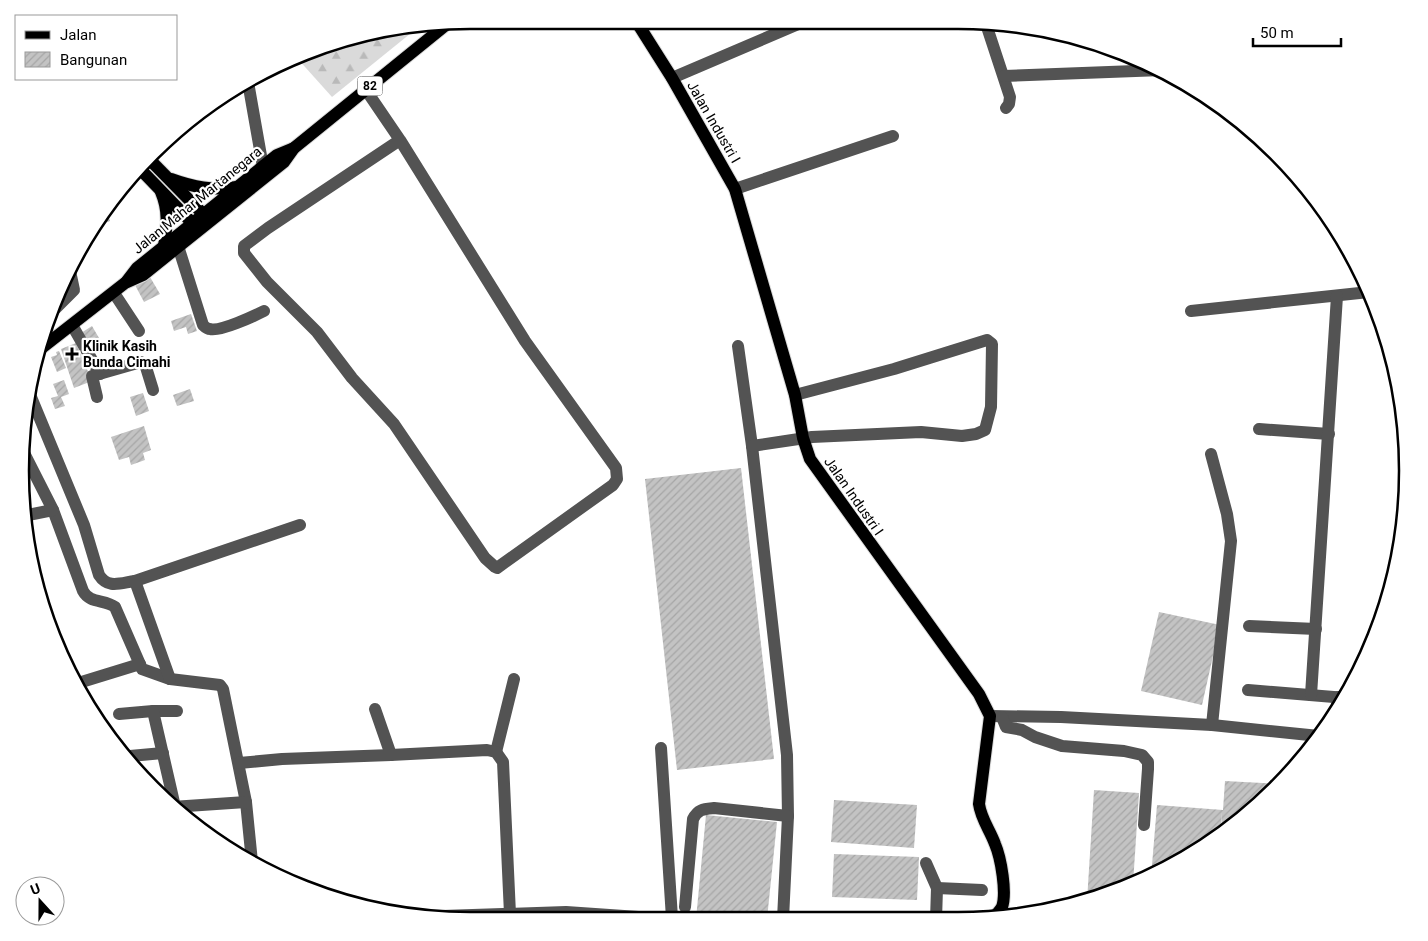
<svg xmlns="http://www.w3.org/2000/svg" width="1428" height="941" font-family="Roboto,sans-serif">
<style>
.forest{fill:url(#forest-firs)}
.building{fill:url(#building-hatch)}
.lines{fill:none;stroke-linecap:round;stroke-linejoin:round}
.major-casing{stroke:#dbdbdb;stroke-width:14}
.minor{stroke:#535353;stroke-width:12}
.major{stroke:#000;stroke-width:12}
.poi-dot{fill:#000;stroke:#fff;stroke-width:2}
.labels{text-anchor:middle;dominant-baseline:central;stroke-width:4.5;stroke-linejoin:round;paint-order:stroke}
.shield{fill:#fff;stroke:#4c4c4c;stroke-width:1}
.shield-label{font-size:12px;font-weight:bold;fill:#000}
.street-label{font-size:14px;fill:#000;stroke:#fff}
.poi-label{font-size:14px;font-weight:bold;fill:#000;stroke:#fff;text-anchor:start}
.rim{fill:none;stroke:#000;stroke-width:2.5}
</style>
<defs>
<pattern id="forest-firs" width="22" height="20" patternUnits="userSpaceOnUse" patternTransform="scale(1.25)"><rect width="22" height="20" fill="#dadada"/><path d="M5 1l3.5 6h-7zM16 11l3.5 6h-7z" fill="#b9b9b9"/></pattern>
<pattern id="building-hatch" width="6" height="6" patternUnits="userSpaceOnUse" patternTransform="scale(1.25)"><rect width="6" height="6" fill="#c3c3c3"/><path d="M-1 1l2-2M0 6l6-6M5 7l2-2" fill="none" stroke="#a6a6a6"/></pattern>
</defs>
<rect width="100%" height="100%" fill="#fff"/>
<polygon class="forest" points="416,29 332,97 297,58 326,44"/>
<g class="building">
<polygon points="106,209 110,221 96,226"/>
<polygon points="150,277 160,294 144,302 135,285"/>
<polygon points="191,314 197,331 188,334 186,327 174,331 171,321"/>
<polygon points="92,326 99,338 88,345 81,333"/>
<polygon points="76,343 92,381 74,388 61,349"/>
<polygon points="59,351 66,368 57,372 51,357 57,355 56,352"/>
<polygon points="64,380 69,394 61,397 65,406 55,409 51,398 58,396 53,384"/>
<polygon points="190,389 194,401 177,406 173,395"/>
<polygon points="143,393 149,411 136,416 130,397"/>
<polygon points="144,426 151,450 143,453 145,460 131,465 129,457 119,460 111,437"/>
<polygon points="741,468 774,759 677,770 645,479"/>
<polygon points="1159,612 1220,625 1202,705 1141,691"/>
<polygon points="1225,781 1279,784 1232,828 1222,834 1222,812 1221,835 1151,877 1157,805 1223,810"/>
<polygon points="1094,790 1139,793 1133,884 1087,901"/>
<polygon points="834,800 917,805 914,848 831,842"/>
<polygon points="706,815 777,822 767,919 696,919"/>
<polygon points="834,854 919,857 917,900 832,897"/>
</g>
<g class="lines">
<g class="major-casing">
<g id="major">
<path d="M636 21 672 78 735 189 795 395 803 438 810 459 979 694 990 716 979 804C981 819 990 830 995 844 1001 858 1007 893 1002 907 1000 911 995 916 992 919"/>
<polyline points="151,161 208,219"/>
<polyline points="141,170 197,228"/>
<path d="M171 179C193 187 213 191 237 187"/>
<path d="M161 192C169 211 167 226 164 246"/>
<polyline points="127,281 137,268 277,155 294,148"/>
<polyline points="43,347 125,283 143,275 284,162 294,148 447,24"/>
</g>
</g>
<g class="minor">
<polyline points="986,24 1010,97 1009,104 1006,108"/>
<polyline points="1004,76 1162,70"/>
<polyline points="672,78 803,22"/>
<polyline points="248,82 263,167"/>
<polyline points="366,90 400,140 525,341 616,468 617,479 613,485 497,568 495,567 485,558 394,424 352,378 317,332 267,282 244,253 244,246 268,228 400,140"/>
<polyline points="735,189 893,136"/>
<path d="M178 246 203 325C205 327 207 329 210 329 220 332 254 316 264 311"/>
<polyline points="114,293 139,331"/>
<polyline points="1191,311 1369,292"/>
<polyline points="51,313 74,290 70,271"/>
<polyline points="72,325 100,374"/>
<polyline points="738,346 752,446 787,755 788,816 783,919"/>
<path d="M31 397 84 525 99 575C108 589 120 583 135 581L300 525"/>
<polyline points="97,397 92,376 141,362 145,364 153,390"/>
<polyline points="1259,429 1329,434"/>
<polyline points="752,446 812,437 921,432 962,436 976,434 985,430 991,407 992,344 987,340 894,369 795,395"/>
<path d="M21 447 53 510 83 591C90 604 105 599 115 607L142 669 170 679 220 685 223 689 246 802 252 862"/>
<polyline points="1211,454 1227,514 1231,541 1212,725"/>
<polyline points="28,515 53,510"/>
<polyline points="135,581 170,679"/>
<polyline points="1249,626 1316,629"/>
<polyline points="75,684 140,664"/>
<polyline points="1248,690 1346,698"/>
<polyline points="1311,695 1337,296"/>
<polyline points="375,709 391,755"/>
<polyline points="153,711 177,711"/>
<polyline points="1336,712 1338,697"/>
<polyline points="119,714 153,711 176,811"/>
<polyline points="990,716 1061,717 1212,725 1319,736"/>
<polyline points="1002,717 1006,727 1022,730 1035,737 1062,746 1124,751 1142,755 1148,762 1148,769 1144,825"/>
<polyline points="661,748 672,918"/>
<polyline points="496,752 514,679"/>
<polyline points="130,756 163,753"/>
<polyline points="239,763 282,759 391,755 487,750 496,752 503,762 510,914"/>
<polyline points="172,807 246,802"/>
<polyline points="926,863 937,888 936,920"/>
<polyline points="937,888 982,890"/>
<path d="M685 907 693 819C698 809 704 809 714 808L788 816"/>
<polyline points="412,917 566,912 653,918"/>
</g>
<use href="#major" class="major"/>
</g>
<path class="poi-dot" d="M69.5 346.5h5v5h5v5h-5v5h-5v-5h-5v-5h5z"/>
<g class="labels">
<rect class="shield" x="357.5" y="76.5" width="25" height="19" rx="4"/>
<g class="shield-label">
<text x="370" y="86">82</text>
</g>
<g class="street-label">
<text transform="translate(714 122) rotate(60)">Jalan Industri I</text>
<text transform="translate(197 200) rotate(-39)">Jalan Mahar Martanegara</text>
<text transform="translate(854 496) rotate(55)">Jalan Industri I</text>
</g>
<g class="poi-label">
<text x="83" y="346">Klinik Kasih<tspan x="83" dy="16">Bunda Cimahi</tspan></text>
</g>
</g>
<path d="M0 0H1428V941H0ZM470 29H958A441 441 0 0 1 1399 470V471A441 441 0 0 1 958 912H470A441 441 0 0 1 29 471V470A441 441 0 0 1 470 29Z" fill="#fff" fill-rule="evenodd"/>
<path class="rim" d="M470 29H958A441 441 0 0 1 1399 470V471A441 441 0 0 1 958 912H470A441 441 0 0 1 29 471V470A441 441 0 0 1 470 29Z"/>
<rect x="15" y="15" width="162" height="65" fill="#ffffff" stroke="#999999"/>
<rect x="25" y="31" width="25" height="8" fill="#000000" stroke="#999999"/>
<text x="60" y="40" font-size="15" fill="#000000">Jalan</text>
<rect x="25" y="52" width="25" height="15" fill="url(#building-hatch)" stroke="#999999"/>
<text x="60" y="65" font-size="15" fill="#000000">Bangunan</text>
<g transform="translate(40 901) rotate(339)"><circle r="24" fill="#ffffff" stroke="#999999"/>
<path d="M0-4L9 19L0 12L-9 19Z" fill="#000000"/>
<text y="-8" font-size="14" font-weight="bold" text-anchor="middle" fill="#000000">U</text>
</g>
<path d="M1253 38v8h88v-8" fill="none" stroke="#000000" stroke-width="2.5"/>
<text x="1260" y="38" font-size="15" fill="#000000" stroke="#ffffff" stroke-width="4" paint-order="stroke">50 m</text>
</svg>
